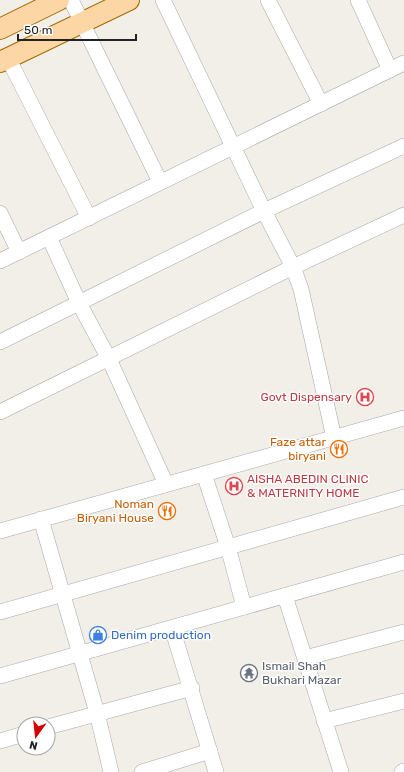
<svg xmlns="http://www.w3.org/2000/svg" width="404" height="772" font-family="Rubik,sans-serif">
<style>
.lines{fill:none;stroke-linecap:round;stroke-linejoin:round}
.minor-casing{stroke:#a9a9a9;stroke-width:16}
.major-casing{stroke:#a06b00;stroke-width:22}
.minor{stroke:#fff;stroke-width:15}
.major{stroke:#fcd6a4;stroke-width:20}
.labels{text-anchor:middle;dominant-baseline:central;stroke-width:3;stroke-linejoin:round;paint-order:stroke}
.health-label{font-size:12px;fill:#be3a42;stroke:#fff;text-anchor:end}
.food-label{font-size:12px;fill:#c56008;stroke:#fff;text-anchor:end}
.shop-label{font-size:12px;fill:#366cbe;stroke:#fff;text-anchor:start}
.worship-label{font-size:12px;fill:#5b616d;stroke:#fff;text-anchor:start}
</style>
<rect width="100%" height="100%" fill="#f2efe9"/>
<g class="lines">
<g class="minor-casing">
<g id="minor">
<polyline points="71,0 160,182"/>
<polyline points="163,0 264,211 293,267 301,289 334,438"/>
<polyline points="268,0 321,104"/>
<polyline points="358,0 390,70"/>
<polyline points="8,58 89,218"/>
<polyline points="0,213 19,252"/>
<polyline points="49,237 79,303 109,359 166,484"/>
<polyline points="0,261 404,63"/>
<polyline points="0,342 264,211 404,146"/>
<polyline points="0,412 293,267 404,215"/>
<polyline points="204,474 228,547 244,607"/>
<polyline points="41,519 97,713 111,772"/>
<polyline points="0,531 404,418"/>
<polyline points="285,596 341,772"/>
<polyline points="0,612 404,497"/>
<polyline points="172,628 216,772"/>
<polyline points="305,658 404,632"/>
<polyline points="0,676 404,562"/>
<polyline points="324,721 404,701"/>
<polyline points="48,727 192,688"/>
<polyline points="0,741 24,734"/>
<polyline points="142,772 210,751"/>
<polyline points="402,772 404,771"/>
</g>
</g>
<g class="major-casing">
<g id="major">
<polyline points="0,29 59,0"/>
<polyline points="0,62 129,0"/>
</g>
</g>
<use href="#minor" class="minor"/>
<use href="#major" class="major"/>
</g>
<defs>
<g id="hospital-ring" transform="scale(0.9)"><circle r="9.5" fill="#fff" stroke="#e0444e" stroke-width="1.5"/><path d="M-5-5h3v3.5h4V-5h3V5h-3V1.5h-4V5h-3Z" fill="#e0444e"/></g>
<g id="restaurant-ring" transform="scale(0.9)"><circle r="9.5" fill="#fff" stroke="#e8710a" stroke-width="1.5"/><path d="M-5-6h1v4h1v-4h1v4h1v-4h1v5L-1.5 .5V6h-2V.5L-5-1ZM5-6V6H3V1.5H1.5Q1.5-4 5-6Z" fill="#e8710a"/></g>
<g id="shop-ring" transform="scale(0.9)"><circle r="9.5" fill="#fff" stroke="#3f7fe0" stroke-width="1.5"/><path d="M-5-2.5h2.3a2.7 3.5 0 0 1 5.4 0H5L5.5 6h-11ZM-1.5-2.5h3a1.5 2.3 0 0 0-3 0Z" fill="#3f7fe0"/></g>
<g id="temple-ring" transform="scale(0.9)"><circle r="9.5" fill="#fff" stroke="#6b7280" stroke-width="1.5"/><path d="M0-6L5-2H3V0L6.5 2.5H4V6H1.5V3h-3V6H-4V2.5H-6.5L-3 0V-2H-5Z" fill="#6b7280"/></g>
</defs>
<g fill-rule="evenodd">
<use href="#hospital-ring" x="365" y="397"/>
<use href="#restaurant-ring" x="339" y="449"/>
<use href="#hospital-ring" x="234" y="486"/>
<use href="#restaurant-ring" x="167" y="511"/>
<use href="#shop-ring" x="98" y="635"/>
<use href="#temple-ring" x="249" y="673"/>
</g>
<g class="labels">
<g class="health-label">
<text x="352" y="397">Govt Dispensary</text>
<text x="247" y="479" text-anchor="start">AISHA ABEDIN CLINIC<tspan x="247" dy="14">&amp; MATERNITY HOME</tspan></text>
</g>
<g class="food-label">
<text x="326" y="442">Faze attar<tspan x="326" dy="14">biryani</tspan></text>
<text x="154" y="504">Noman<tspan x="154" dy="14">Biryani House</tspan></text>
</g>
<g class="shop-label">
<text x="111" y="635">Denim production</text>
</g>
<g class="worship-label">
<text x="262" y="666">Ismail Shah<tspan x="262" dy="14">Bukhari Mazar</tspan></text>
</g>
</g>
<g transform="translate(36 736) rotate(195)"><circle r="19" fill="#ffffff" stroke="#a7a7a7"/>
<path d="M0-3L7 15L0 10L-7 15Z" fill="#d40000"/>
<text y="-6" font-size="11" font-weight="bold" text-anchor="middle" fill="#222222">N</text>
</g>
<path d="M18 34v6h118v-6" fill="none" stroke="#222222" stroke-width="2"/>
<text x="24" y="34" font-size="12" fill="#222222" stroke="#ffffff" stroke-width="3" paint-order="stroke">50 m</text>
</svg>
